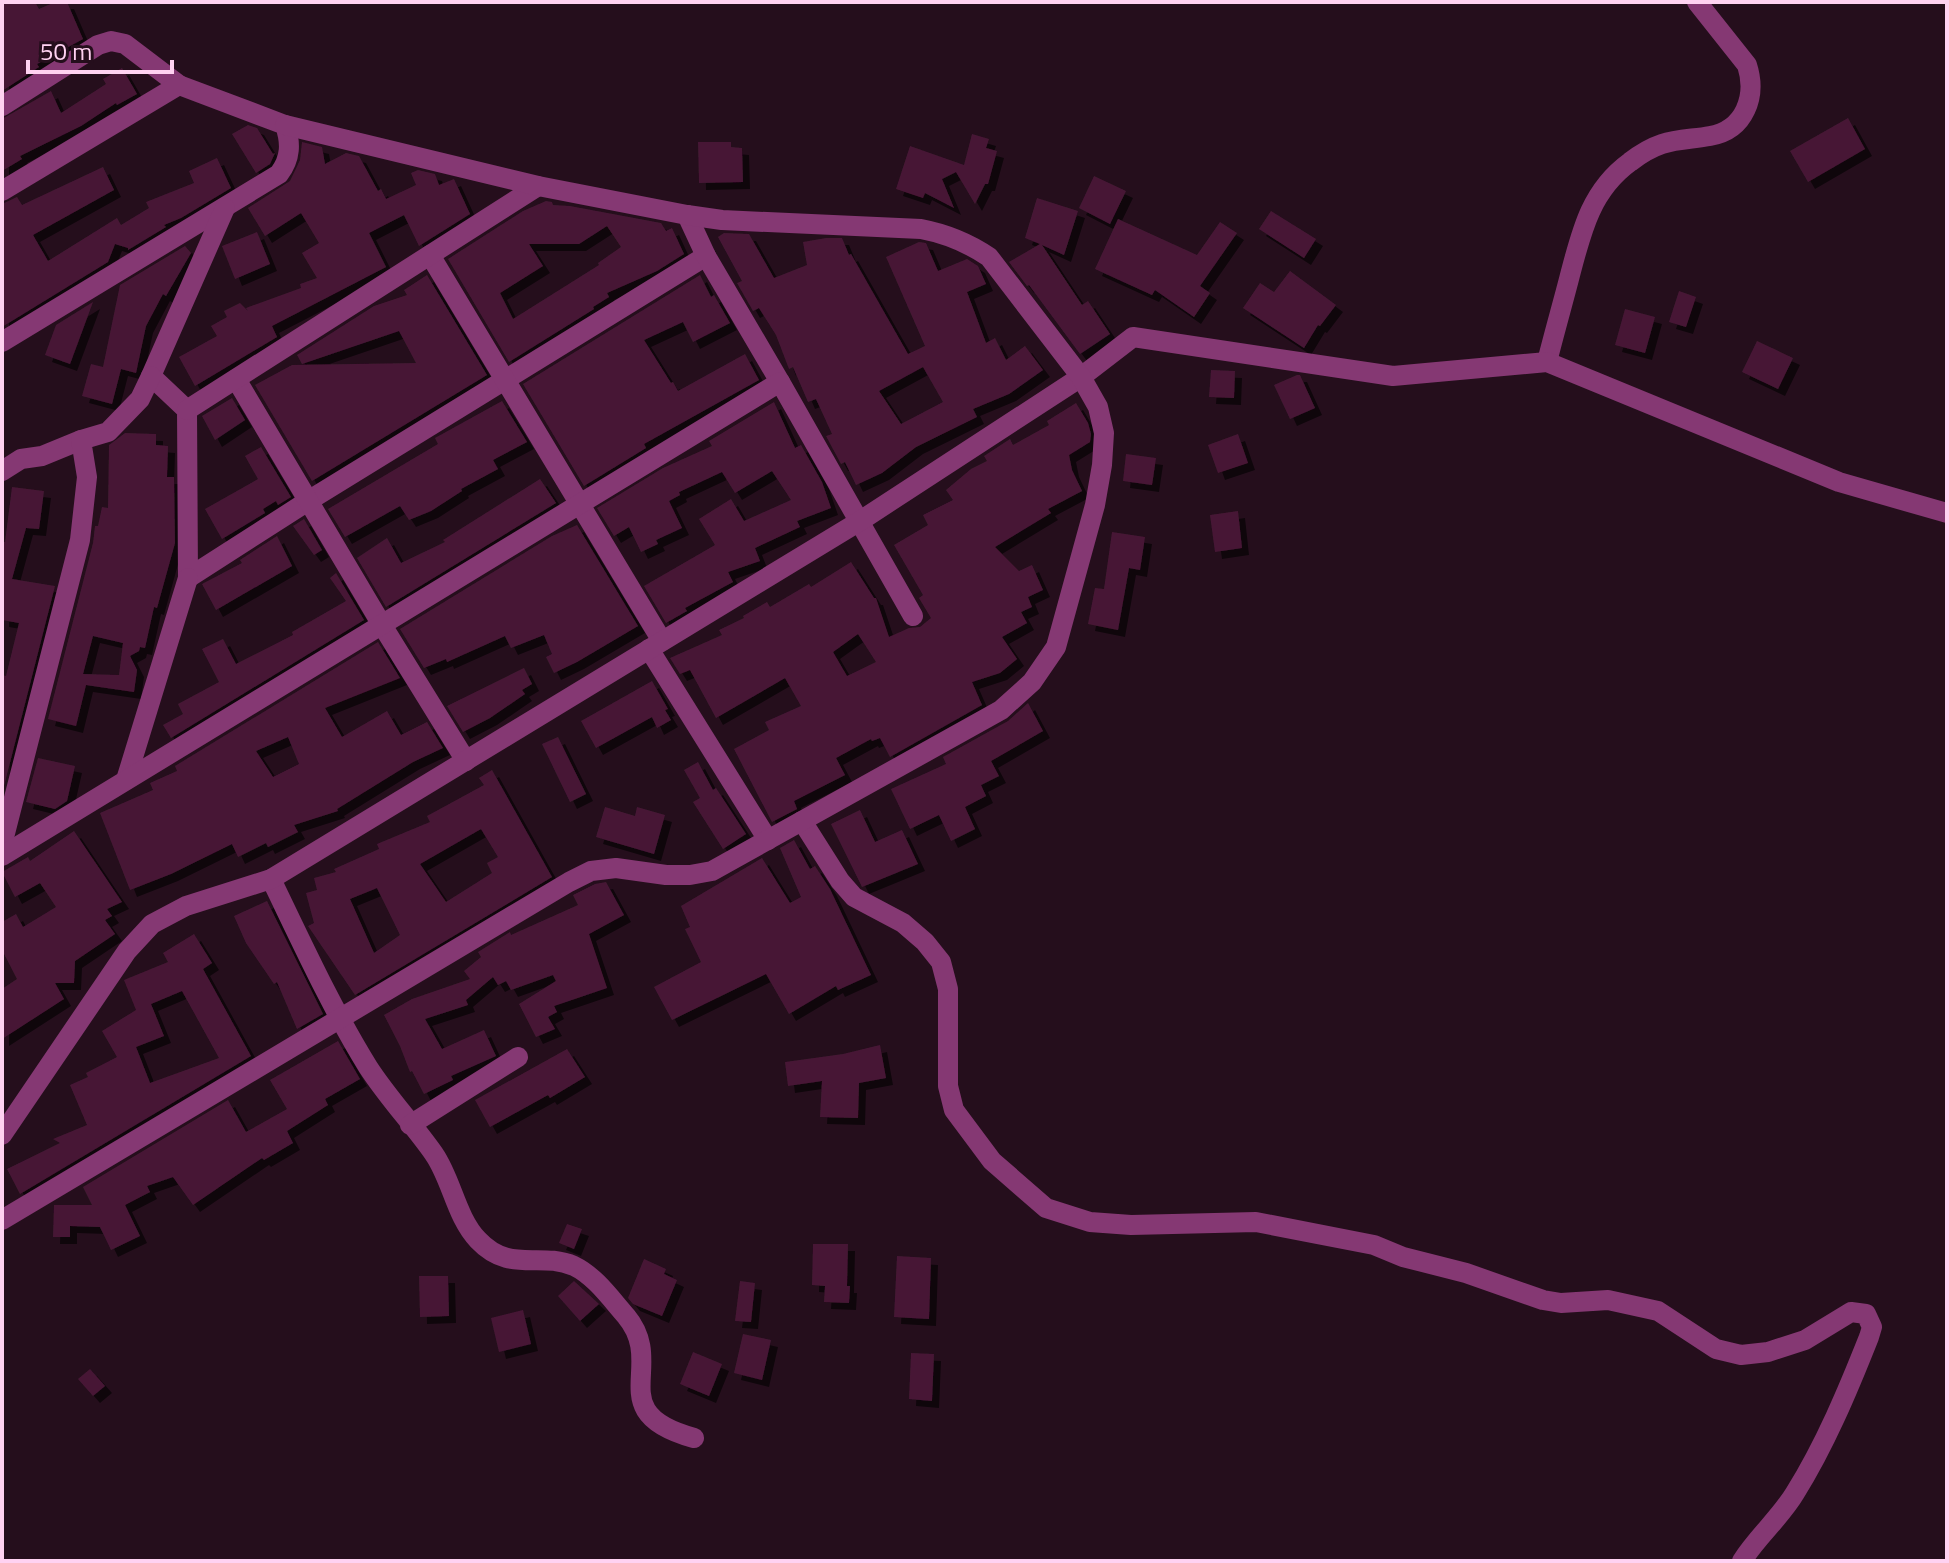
<svg xmlns="http://www.w3.org/2000/svg" width="1949" height="1563" font-family="'Titillium Web',sans-serif">
<style>
.building{fill:#461935;fill-rule:evenodd;filter:url(#shadow)}
.lines{fill:none;stroke-linecap:round;stroke-linejoin:round}
.minor{stroke:#853873;stroke-width:20}
</style>
<defs>
<filter id="shadow"><feDropShadow dx="7" dy="7" stdDeviation="0" flood-color="#0009"/></filter>
</defs>
<rect width="100%" height="100%" fill="#250e1c"/>
<g class="building">
<polygon points="2,2 35,2 39,9 55,2 67,2 83,39 37,64 39,67 2,91"/>
<polygon points="122,68 137,94 117,105 116,103 81,126 20,156 22,159 2,171 4,175 2,176 2,119 51,91 61,113 106,84 103,79"/>
<polygon points="1848,118 1865,149 1808,182 1790,151"/>
<polygon points="248,125 257,128 273,154 275,153 270,164 256,173 232,134"/>
<polygon points="972,134 989,139 986,148 997,151 988,184 985,184 975,204 956,172 942,179 954,208 925,193 923,198 896,189 910,146 964,165"/>
<polygon points="302,142 322,147 325,164 346,153 359,156 378,191 381,189 386,199 416,185 411,173 418,170 435,174 439,185 454,179 470,214 419,246 404,215 369,233 386,267 272,326 277,337 195,386 179,357 217,336 211,326 227,317 224,311 240,303 248,311 246,308 301,288 300,284 317,278 302,253 319,243 301,213 265,236 248,208 290,181 300,160"/>
<polygon points="698,142 731,142 731,147 742,148 743,182 699,183"/>
<polygon points="217,158 231,188 181,218 164,225 166,227 128,250 128,248 115,244 108,262 2,327 2,204 17,197 22,205 103,167 114,190 33,235 48,261 117,218 121,225 149,208 146,202 194,183 189,171"/>
<polygon points="1094,176 1126,191 1110,224 1079,208"/>
<polygon points="1037,198 1078,211 1064,255 1042,245 1082,305 1088,301 1110,334 1080,354 1029,285 1027,286 1009,262 1040,244 1025,238"/>
<path d="M546 201 552 202 553 205 570 206 661 223 666 231 672 228 684 254 657 271 607 293 609 297 593 307 594 309 509 362 448 259 523 211ZM607 226 621 247 598 263 599 265 513 319 500 293 543 266 529 244H579Z"/>
<polygon points="1271,211 1316,239 1304,258 1259,229"/>
<polygon points="1118,219 1197,255 1220,222 1237,233 1200,286 1210,293 1194,317 1155,290 1152,295 1095,269"/>
<polygon points="257,232 270,264 235,279 222,246"/>
<path d="M724 233 749 234 774 278 807 265 803 242 826 238H842L849 255 851 254 908 354 925 346 886 257 919 242 926 243 938 271 967 259 978 266 986 284 967 292 986 343 995 338 1006 360 1025 346 1043 370 1009 394 973 409 977 417 916 447 882 473 856 485 845 462 841 464 826 436 832 434 816 399 808 402 793 367 789 369 776 335 759 308 753 311 737 283 742 281 718 237ZM923 367 943 402 901 424 879 391Z"/>
<polygon points="185,246 191,253 166,296 163,294 146,326 136,373 121,369 112,404 82,396 91,364 103,367 120,285"/>
<polygon points="1290,271 1336,305 1320,326 1318,325 1304,348 1243,308 1260,283 1274,292"/>
<polygon points="427,275 487,375 312,481 255,385 292,365 416,363 399,331 302,364 297,355 374,306 407,295 404,290"/>
<polygon points="700,275 711,297 714,295 730,323 693,342 683,322 644,340 671,383 673,382 678,391 745,354 759,380 644,444 646,448 584,486 523,384"/>
<polygon points="1679,291 1696,297 1686,327 1669,322"/>
<polygon points="93,302 70,364 45,355 56,325"/>
<polygon points="1625,309 1655,317 1645,353 1615,345"/>
<polygon points="1757,341 1793,358 1778,389 1742,372"/>
<polygon points="1211,370 1235,371 1234,398 1209,397"/>
<polygon points="1297,375 1300,375 1315,408 1290,419 1274,385"/>
<polygon points="232,398 245,420 215,440 202,416"/>
<polygon points="502,401 527,442 493,460 498,469 461,489 462,491 431,511 409,520 400,506 345,537 328,509 438,444 435,438"/>
<polygon points="774,402 795,448 801,445 822,482 831,508 797,521 800,527 755,548 760,561 728,572 733,582 685,608 687,611 666,623 644,586 715,545 699,519 731,499 744,521 791,500 772,471 735,493 722,472 679,492 680,495 669,501 682,528 656,540 658,544 641,552 629,527 614,536 597,508 663,468 712,446 709,441"/>
<path d="M1076 403 1088 423 1091 434 1090 442 1069 455 1072 470 1082 491 1048 509 1051 513 995 547 1019 571 1032 565 1043 590 1028 597 1032 607 1021 612 1027 623 1002 637 1017 659 1000 673 972 682 982 705 890 757 880 738 872 741 871 739 836 758 845 775 794 801 797 809 772 822 734 749 769 730 765 722 801 706 785 678 716 718 690 670 680 674 670 658 722 635 719 630 744 618 743 616 767 602 770 607 809 584 811 587 851 562 874 598H876L889 637 909 628 920 627 931 618 919 598 923 595 894 545 928 525 923 515 953 500 946 490 971 469 987 461 984 456 1010 439 1013 445 1049 425 1047 421ZM858 634 876 662 847 676 833 652Z"/>
<path d="M125 433 156 434V445L168 446 167 477H174L175 543 157 608 154 607 145 648 140 647 139 651 130 656 137 670 134 692 86 685 76 726 48 719 93 543 95 526H98L102 507 108 508 109 445ZM93 636 123 643 119 675 83 674Z"/>
<polygon points="1238,434 1248,463 1218,473 1208,445"/>
<polygon points="261,447 291,497 278,505 276,501 263,509 265,513 222,539 205,509 258,479 245,456"/>
<polygon points="1126,454 1156,458 1152,485 1123,481"/>
<polygon points="540,479 556,503 386,607 357,558 387,538 401,563 445,542 443,540"/>
<polygon points="12,487 44,491 39,529 26,528 12,579 55,586 3,790 2,675 6,676 19,623 2,620 2,541 5,542"/>
<polygon points="1238,511 1242,548 1215,552 1210,515"/>
<polygon points="304,519 322,550 314,555 293,526"/>
<polygon points="577,525 638,626 577,662 554,673 546,657 552,654 544,635 511,648 505,636 447,662 446,659 424,668 400,629 552,536"/>
<polygon points="1112,532 1145,537 1140,570 1129,568 1118,630 1088,624 1095,588 1104,589"/>
<polygon points="277,536 292,566 216,610 202,584 242,563 240,560"/>
<polygon points="336,573 364,620 171,738 163,725 183,714 178,704 219,682 202,649 223,639 236,664 293,635 292,632 346,601 330,578"/>
<path d="M378 642 400 678 325 708 342 737 387 711 401 735 427 722 443 748 413 762 337 809 338 811 294 825 298 832 268 847 266 843 238 857 232 844 171 874 130 890 100 813 153 790 150 783 177 771 175 766ZM288 737 299 764 273 777 256 751Z"/>
<polygon points="524,668 532,684 522,690 525,694 490,718 463,732 447,706"/>
<polygon points="652,681 668,709 665,710 671,720 657,728 652,717 596,748 581,721"/>
<polygon points="1028,703 1043,731 991,761 999,776 981,785 986,796 965,807 975,829 951,841 939,815 910,829 891,789 946,764 943,757 1008,721"/>
<polygon points="558,737 586,794 570,802 542,744"/>
<polygon points="38,758 75,766 67,801 55,809 26,802"/>
<polygon points="698,762 713,790 716,788 746,834 723,849 693,802 700,798 684,770"/>
<path d="M492 770 552 877 355 995 308 926 314 923 306 893 317 890 314 878 336 872 334 869 379 849 377 844 430 822 427 816 484 785 479 778ZM481 829 498 857 487 863 492 873 446 902 420 864ZM377 888 400 935 374 953 350 899Z"/>
<polygon points="605,807 635,816 637,807 665,815 654,854 596,837"/>
<polygon points="860,810 875,842 902,830 918,864 862,887 831,824"/>
<polygon points="74,831 122,902 107,909 112,916 105,920 115,934 75,961 74,983 55,983 64,999 2,1039 2,989 17,979 2,950 2,922 16,914 23,927 56,907 40,883 15,897 2,872 28,857 30,861"/>
<polygon points="794,840 810,869 815,866 830,889 871,975 838,990 836,986 789,1014 766,974 672,1020 654,987 701,962 685,929 690,927 681,906 762,858 790,903 801,897 780,848"/>
<polygon points="606,882 624,915 589,934 607,988 554,1006 557,1012 548,1017 555,1029 536,1037 519,1004 556,981 553,975 511,990 506,981 498,985 493,977 466,1000 468,1005 425,1019 442,1049 484,1030 496,1056 451,1076 453,1080 424,1094 412,1071 410,1072 400,1046 384,1015 412,999 470,979 464,971 481,957 478,952 510,932 511,935 578,905 573,895 595,884"/>
<polygon points="267,901 323,1014 297,1029 277,982 274,984 246,943 234,916"/>
<path d="M194 934 212 963 203 969 251 1056 20 1194 7 1169 60 1143 53 1139 87 1125 70 1085 88 1077 86 1073 117 1057 102 1031 136 1010 124 980 168 962 163 953ZM182 991 219 1058 150 1083 136 1047 164 1036 151 1004Z"/>
<polygon points="338,1041 360,1079 325,1099 328,1105 287,1131 293,1143 264,1160 262,1158 193,1205 173,1177 147,1186 150,1192 125,1205 140,1236 111,1250 100,1227 70,1226 70,1237 53,1237 54,1205 92,1205 83,1187 228,1100 246,1132 287,1109 270,1080"/>
<polygon points="880,1045 886,1078 859,1083 858,1118 820,1117 822,1081 788,1086 785,1062 843,1054"/>
<polygon points="567,1049 585,1077 550,1098 548,1095 490,1127 475,1100"/>
<polygon points="567,1224 582,1229 574,1249 559,1243"/>
<polygon points="813,1244 848,1244 847,1286 850,1286 849,1303 824,1302 825,1286 812,1285"/>
<polygon points="897,1256 931,1258 929,1319 894,1317"/>
<polygon points="644,1259 666,1269 664,1274 677,1280 662,1316 633,1304 628,1298"/>
<polygon points="419,1276 448,1276 449,1316 420,1317"/>
<polygon points="574,1281 599,1304 580,1321 558,1296"/>
<polygon points="740,1281 755,1283 751,1322 735,1321"/>
<polygon points="523,1310 531,1344 499,1352 491,1318"/>
<polygon points="743,1334 771,1340 762,1380 734,1373"/>
<polygon points="693,1352 722,1364 709,1396 680,1384"/>
<polygon points="911,1353 934,1354 932,1401 909,1399"/>
<polygon points="90,1369 105,1386 93,1396 78,1379"/>
</g>
<g class="lines">
<g class="minor">
<polyline points="2,106 98,45 111,41 125,44 179,85"/>
<path d="M2 191 179 85 285 125C291 143 291 158 279 174L2 342"/>
<polyline points="225,208 151,376 187,410 188,578 308,501 706,256"/>
<polyline points="687,215 706,256 780,382"/>
<polyline points="430,255 662,641"/>
<path d="M1547 362C1554 334 1562 306 1569 279 1581 233 1590 191 1630 162 1639 155 1650 148 1662 144 1677 139 1694 139 1710 136 1745 130 1757 96 1747 65L1697 2"/>
<polyline points="236,379 382,625 466,761"/>
<polyline points="187,410 538,186"/>
<polyline points="2,471 21,459 42,456 81,440"/>
<polyline points="649,649 768,840"/>
<polyline points="126,780 188,578"/>
<path d="M802 821 840 881 854 897 903 923 925 942 941 962 948 989V1086L954 1110 992 1161 1046 1208 1090 1222 1131 1225 1256 1222 1374 1245 1403 1257 1466 1273 1543 1300 1561 1303 1608 1300 1658 1311 1716 1349 1741 1355 1768 1352 1805 1340 1851 1312 1866 1314 1872 1327 1869 1337C1848 1390 1825 1445 1795 1493 1780 1518 1757 1537 1742 1561"/>
<polyline points="2,845 80,540 87,477 81,440 108,432 140,399 151,376"/>
<polyline points="2,856 780,382 913,616"/>
<path d="M271 879C302 943 331 1007 368 1067 388 1098 413 1124 434 1154 452 1180 456 1217 478 1240 510 1274 539 1251 574 1266 595 1276 611 1299 626 1316 668 1366 600 1412 694 1438"/>
<polyline points="410,1125 518,1057"/>
<polyline points="2,1135 127,951 152,924 186,906 271,879 860,521 1081,377 1133,337 1393,376 1547,362 1839,482 1947,513"/>
<path d="M2 1220 569 882 591 871 616 868 666 875H690L712 871 1001 710 1032 682 1056 647 1095 505 1102 465 1104 433 1098 407 1081 377 989 257C967 242 947 234 921 229L722 220 687 215 538 186 285 125"/>
</g>
</g>
<rect width="1949" height="1563" fill="none" stroke="#ffd2f1" stroke-width="8"/>
<path d="M28 60v12h144v-12" fill="none" stroke="#ffd2f1" stroke-width="4"/>
<text x="40" y="60" font-size="24" fill="#ffd2f1" stroke="#250e1c" stroke-width="6" paint-order="stroke">50 m</text>
</svg>
